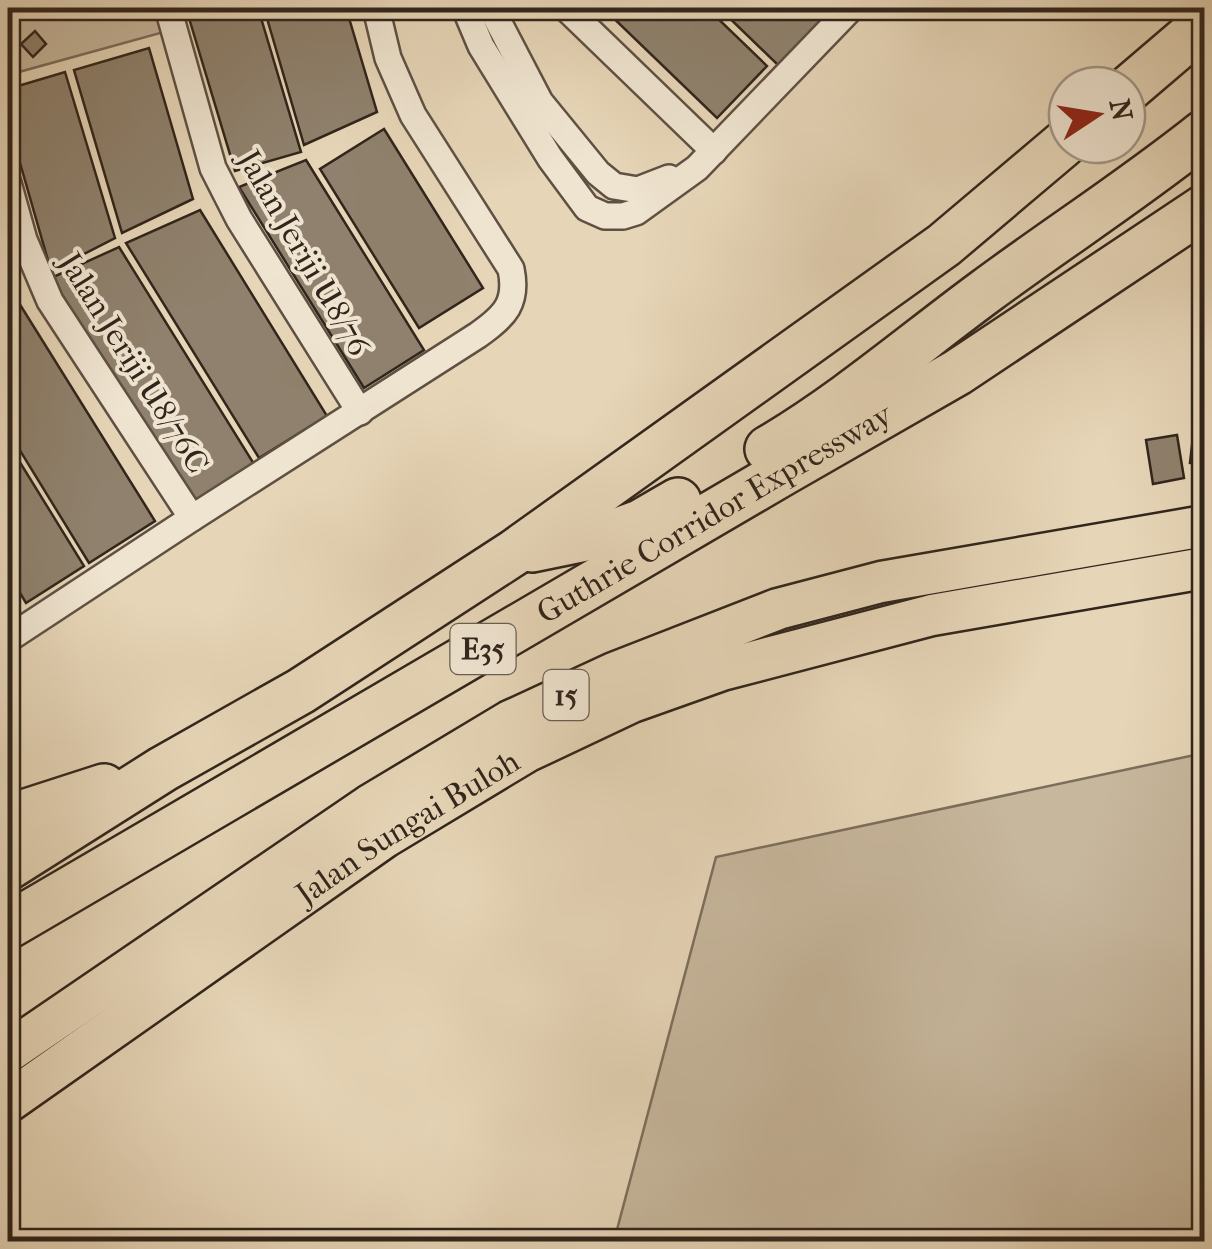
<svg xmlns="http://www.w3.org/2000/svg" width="1212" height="1249" font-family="'IM FELL French Canon',serif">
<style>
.green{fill:#c7b79d;stroke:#7c6e5c;stroke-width:2.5}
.building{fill:#8f816d;stroke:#31251c;stroke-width:2.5}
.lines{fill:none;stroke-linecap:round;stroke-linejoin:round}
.minor-casing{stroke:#5e5143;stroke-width:30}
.trunk-casing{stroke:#31251c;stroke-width:45}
.motorway-casing{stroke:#31251c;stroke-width:50}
.minor{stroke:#efe4d0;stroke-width:25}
.trunk{stroke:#e6d5b7;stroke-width:40}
.motorway{stroke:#e6d5b7;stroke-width:45}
.labels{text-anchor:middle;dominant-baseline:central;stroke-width:8;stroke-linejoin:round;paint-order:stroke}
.shield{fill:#efe4d0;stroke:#6a5e52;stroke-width:2.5}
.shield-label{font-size:30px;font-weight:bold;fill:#31251c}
.street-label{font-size:32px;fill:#31251c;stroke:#efe4d0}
</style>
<rect width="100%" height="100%" fill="#e6d5b7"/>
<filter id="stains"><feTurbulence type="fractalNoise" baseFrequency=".002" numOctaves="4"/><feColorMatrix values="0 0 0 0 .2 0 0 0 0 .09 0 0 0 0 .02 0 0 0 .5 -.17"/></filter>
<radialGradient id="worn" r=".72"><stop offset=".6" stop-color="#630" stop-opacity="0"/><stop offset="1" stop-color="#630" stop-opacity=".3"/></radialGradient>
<g class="green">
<polygon points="8,8 157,8 164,32 8,75"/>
<polygon points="1204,753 1204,1241 614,1241 716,857"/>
</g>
<g class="building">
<polygon points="186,8 258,8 301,152 235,171"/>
<polygon points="264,8 346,8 377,112 304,145"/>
<polygon points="603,8 707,8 767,66 717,118"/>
<polygon points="719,8 834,8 779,66"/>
<polygon points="35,31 46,44 33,57 21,44"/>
<polygon points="149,48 193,199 122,233 74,70"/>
<polygon points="65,72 115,238 51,271 8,121 8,89"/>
<polygon points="384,129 483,288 419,328 320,169"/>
<polygon points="306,160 424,350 364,388 239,187"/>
<polygon points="200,210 327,416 259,458 126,243"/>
<polygon points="119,247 254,464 194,501 51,278"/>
<polygon points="14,295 155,521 89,563 8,431 8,297"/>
<polygon points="1194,428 1204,429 1204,465 1190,463"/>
<polygon points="1177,435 1184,478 1153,484 1146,440"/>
<polygon points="8,443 84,566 26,603 8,573"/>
</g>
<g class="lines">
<g class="minor-casing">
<g id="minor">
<polyline points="168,8 213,168 239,219 360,412"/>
<polyline points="465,8 481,46 550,158 587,208 605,216 623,216 636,212 697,168 851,8"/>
<polyline points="491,8 540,102 598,173 614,186 638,190 669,178"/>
<polyline points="566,8 714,151"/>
<polyline points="8,183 24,240 50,301 192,518"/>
<path d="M8 639 192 518 478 335C505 316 518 303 511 269L413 115 388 58 376 8"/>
</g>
</g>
<g class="trunk-casing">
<g id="trunk">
<polyline points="8,1052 370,805 510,721 614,673 778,609 881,582 1204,526"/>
<path id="s1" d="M8 1102 385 837 526 752 632 702 722 670 932 615 1204 568"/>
</g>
</g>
<g class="motorway-casing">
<g id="motorway">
<polyline points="1127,90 1203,25"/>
<path d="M768 449C846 403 914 344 986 291 1059 237 1134 189 1204 133"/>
<polyline points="532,549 615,532 640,523 678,501"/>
<polyline points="8,818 104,787"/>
<polyline points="8,867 163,769 301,691 515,552 944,245 1067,141"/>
<path id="s2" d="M8 926 782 473 958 372 1204 208"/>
</g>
</g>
<use href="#minor" class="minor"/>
<use href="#trunk" class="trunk"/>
<use href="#motorway" class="motorway"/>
</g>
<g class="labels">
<g class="shield">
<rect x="450.5" y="624" width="65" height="50" rx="8"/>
<rect x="543.5" y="670" width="45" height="50" rx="8"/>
</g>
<g class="shield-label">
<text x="483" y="649">E35</text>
<text x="566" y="695">15</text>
</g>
<g class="street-label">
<text transform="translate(304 253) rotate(60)">Jalan Jeriji U8/76</text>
<text transform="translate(134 363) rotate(58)">Jalan Jeriji U8/76C</text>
<text stroke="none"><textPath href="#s2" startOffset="818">Guthrie Corridor Expressway</textPath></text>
<text stroke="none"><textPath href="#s1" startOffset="485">Jalan Sungai Buloh</textPath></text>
</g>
</g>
<rect width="1212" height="1249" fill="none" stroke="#e6d5b7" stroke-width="40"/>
<rect x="10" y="10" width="1192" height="1229" fill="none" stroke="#31251c" stroke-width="5"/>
<rect x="20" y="20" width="1172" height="1209" fill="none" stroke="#31251c" stroke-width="2.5"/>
<g transform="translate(1097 115) rotate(78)"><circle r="48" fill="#efe4d0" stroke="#a39888" stroke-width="2.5"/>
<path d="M0-8L18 38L0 25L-18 38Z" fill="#8f2418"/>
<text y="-15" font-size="28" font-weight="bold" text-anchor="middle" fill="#31251c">N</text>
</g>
<rect width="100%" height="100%" filter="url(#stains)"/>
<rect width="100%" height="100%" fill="url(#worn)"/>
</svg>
